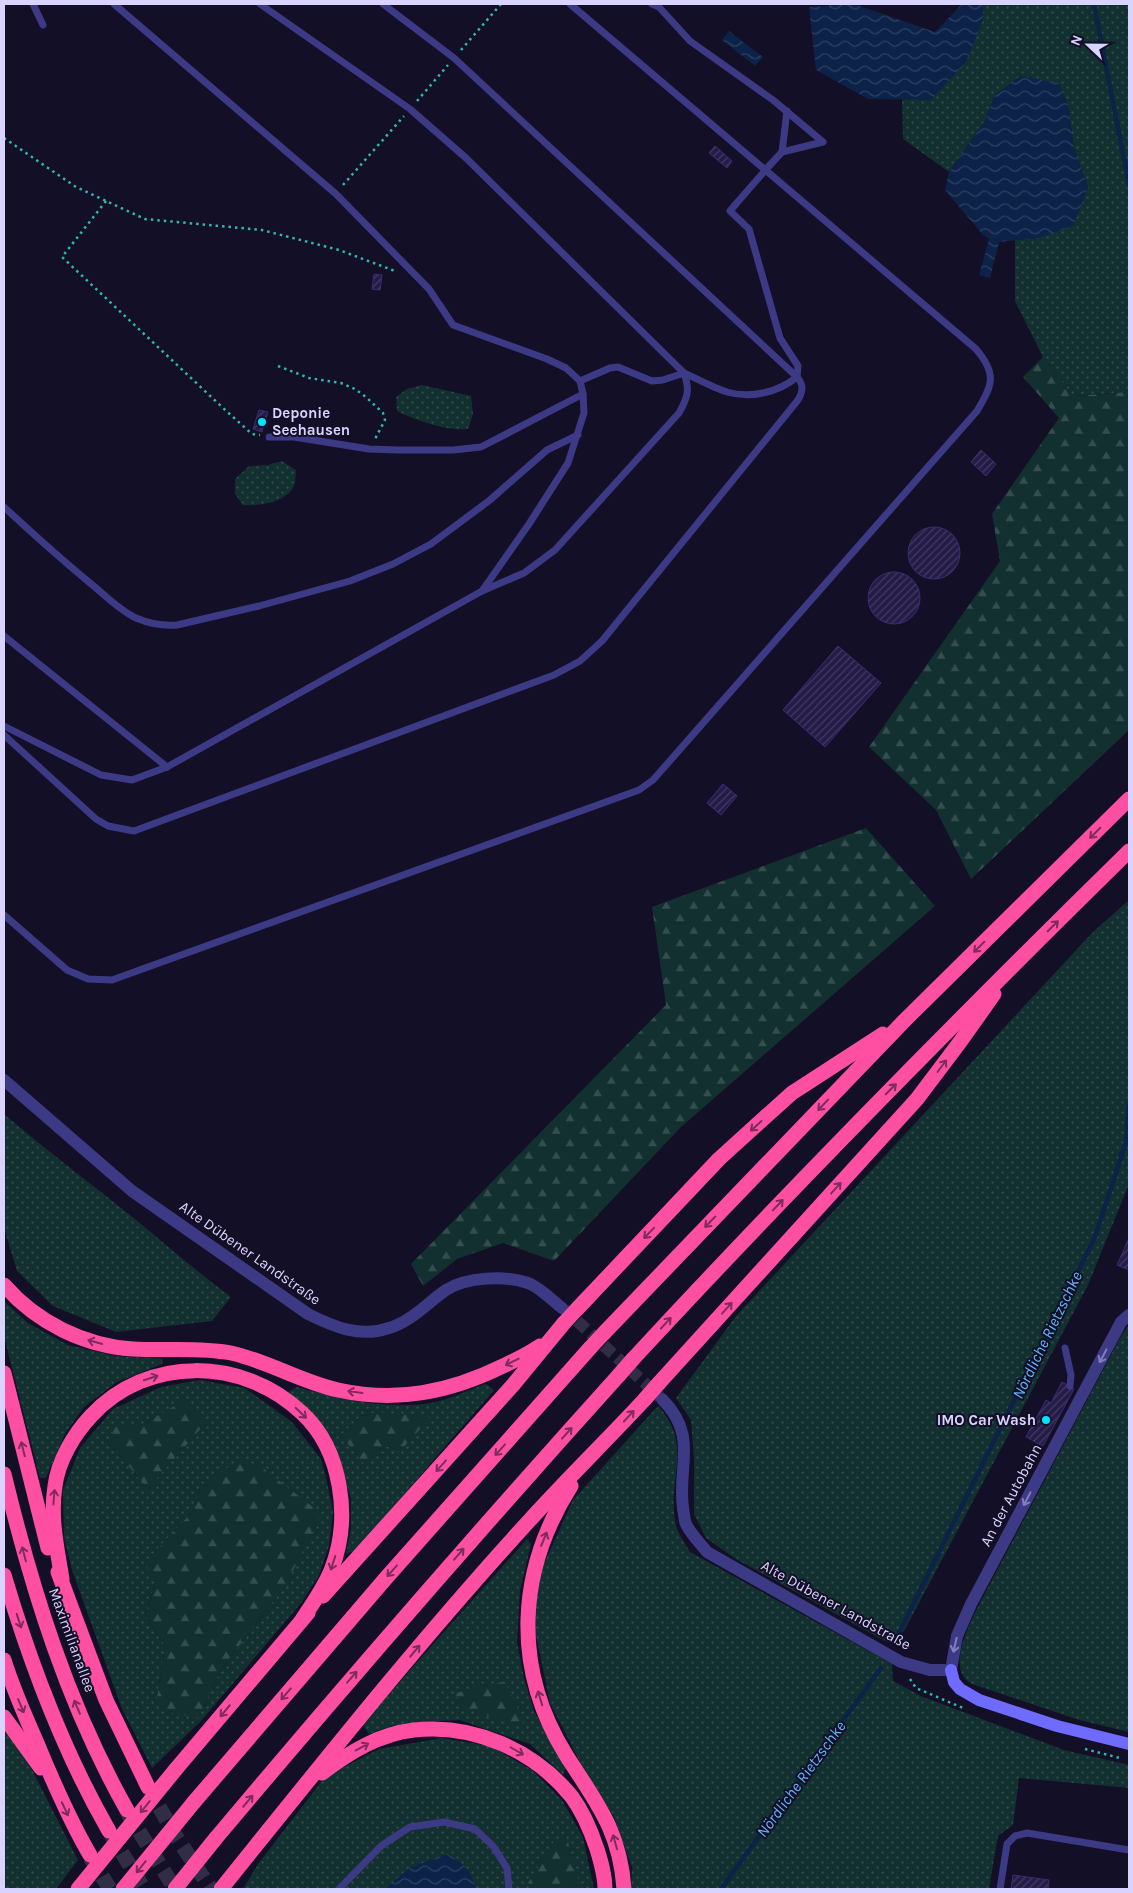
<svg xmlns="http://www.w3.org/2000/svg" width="1133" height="1893" font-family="Karla,sans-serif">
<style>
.green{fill:url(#green-dots);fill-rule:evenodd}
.forest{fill:url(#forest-firs)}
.water{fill:url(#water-waves)}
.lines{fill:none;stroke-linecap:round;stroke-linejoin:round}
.stream{stroke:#0c2248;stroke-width:4.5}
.building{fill:url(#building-hatch);stroke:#3b2d73}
.street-tunnel{stroke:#312d47;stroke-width:12;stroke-dasharray:12 6;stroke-linecap:butt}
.highway-tunnel{stroke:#312d47;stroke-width:15;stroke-dasharray:15 8;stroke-linecap:butt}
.path{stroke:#2fb8b0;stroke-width:2.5;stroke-dasharray:2.5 4;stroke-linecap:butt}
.lane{stroke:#3d3a85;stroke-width:7}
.street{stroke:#3d3a85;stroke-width:12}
.secondary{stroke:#6f6bff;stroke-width:12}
.highway{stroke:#ff4fa3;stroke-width:15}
.lane-bridge{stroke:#3d3a85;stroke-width:7}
.highway-bridge{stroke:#ff4fa3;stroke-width:15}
.oneway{stroke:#7d2c5e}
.oneway2{stroke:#837fbc}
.poi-dot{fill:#00e5ff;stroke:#130f26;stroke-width:2}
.labels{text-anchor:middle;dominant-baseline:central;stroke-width:4;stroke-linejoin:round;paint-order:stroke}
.poi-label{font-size:15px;font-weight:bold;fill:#d9d4ff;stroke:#130f26;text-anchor:start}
.street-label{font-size:15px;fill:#d9d4ff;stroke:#130f26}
.water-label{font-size:16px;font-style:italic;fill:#62b6ff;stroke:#130f26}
</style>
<defs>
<pattern id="green-dots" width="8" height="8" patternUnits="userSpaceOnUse" patternTransform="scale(1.25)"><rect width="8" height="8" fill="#12302f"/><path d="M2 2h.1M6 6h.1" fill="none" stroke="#344d4e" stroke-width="1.8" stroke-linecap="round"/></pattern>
<pattern id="forest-firs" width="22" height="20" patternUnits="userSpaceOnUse" patternTransform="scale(1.25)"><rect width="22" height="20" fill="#12302f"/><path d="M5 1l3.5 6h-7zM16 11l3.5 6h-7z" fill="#344d4e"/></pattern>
<pattern id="water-waves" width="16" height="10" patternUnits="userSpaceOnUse" patternTransform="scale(1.25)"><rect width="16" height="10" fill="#0c2248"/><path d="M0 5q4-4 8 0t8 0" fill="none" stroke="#2f4163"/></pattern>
<pattern id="building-hatch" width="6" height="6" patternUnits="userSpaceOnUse" patternTransform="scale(1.25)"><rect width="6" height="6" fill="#241b47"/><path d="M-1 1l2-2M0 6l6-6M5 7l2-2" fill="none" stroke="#433b63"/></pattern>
</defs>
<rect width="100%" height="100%" fill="#130f26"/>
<g class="green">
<polygon points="982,4 1129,4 1129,392 1073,396 1043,357 1015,301 1015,240 1038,238 1088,188 1074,148 1068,105 1021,76 995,95 985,121 949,172 903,139 902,99 931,100 983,20"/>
<path d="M422 385 471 396 473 414 468 429C445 431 418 421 397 411L396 397 407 389Z"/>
<path d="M282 461 296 470C295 475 296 482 294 486 286 503 259 506 243 505L235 494V479L249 466 268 465Z"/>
<polygon points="1129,900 1129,1184 1088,1285 904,1631 885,1641 736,1559 706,1538 694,1514 694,1458 691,1420 676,1398 736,1316 1093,932"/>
<path d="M4 1114C48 1152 96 1187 141 1224 171 1249 200 1274 231 1297L212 1321 116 1332 53 1306 17 1271 4 1228Z"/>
<polygon points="4,1301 28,1323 68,1345 115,1356 163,1359 162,1364 117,1382 84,1407 65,1434 46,1478 40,1478 4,1336"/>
<path d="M1129 1325V1732L1079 1720 972 1684C943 1670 973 1617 983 1597L1121 1336Z"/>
<path d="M200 1380 245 1388 292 1422 321 1459 326 1477 333 1511 329 1546 319 1575 302 1602 201 1721 152 1768 122 1709 72 1570 64 1537 63 1490 80 1448 113 1409 161 1387ZM183 1401 149 1489H148L108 1442 115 1427H137ZM200 1489 285 1586 222 1668 198 1718 157 1698 165 1646 145 1614 155 1585 150 1557 193 1511Z"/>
<path d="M486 1384 494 1390 356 1550 346 1554 351 1529V1499L343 1472 309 1411 288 1392 297 1387C341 1399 386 1410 431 1403 449 1400 468 1390 486 1384ZM379 1412 401 1450 341 1435 361 1416Z"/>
<path d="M659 1407C693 1445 668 1477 675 1521 676 1531 685 1543 690 1552L892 1664 893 1681 921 1696 1064 1750 1129 1765V1788L1019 1778 1013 1825 998 1836 989 1889H631L632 1867 613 1815 580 1762 550 1703 533 1621 542 1568 573 1500 656 1408Z"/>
<polygon points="527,1539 531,1544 520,1591 517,1642 524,1678 534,1711 566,1768 563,1775 530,1744 459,1720 421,1722 391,1726 369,1734 362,1724"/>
<polygon points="4,1731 24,1754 78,1860 56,1889 4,1889"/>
<polygon points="442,1738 490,1746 532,1770 562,1800 583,1837 594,1889 243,1889 258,1864 325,1777 379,1749"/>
</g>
<g class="forest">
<polygon points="1043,357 1073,396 1129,392 1129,730 971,879 936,810 869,747 1000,561 992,514 1059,418 1023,377"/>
<polygon points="866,828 935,906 681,1127 554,1261 503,1243 457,1259 423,1286 411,1264 666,1005 652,907"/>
<polygon points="183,1401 208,1420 148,1489 108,1442 115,1426 137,1427"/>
<polygon points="379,1412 431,1417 401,1450 384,1446 363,1463 341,1435 361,1416"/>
<polygon points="240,1458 264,1469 322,1514 285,1586 222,1668 198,1718 168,1712 157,1698 165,1646 145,1614 155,1585 147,1567 150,1557 193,1511 200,1489"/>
<polygon points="505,1682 524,1721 520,1727 465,1708 455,1694 476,1686"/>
<polygon points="566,1835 581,1889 539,1889 528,1883 554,1841"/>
</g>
<g class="water">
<polygon points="830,4 854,4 935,32 962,4 982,4 983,20 966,62 931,100 868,99 816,70 809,7 829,6"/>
<polygon points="729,31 763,57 755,66 722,40"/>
<polygon points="1021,76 1059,83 1068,105 1074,148 1088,188 1073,226 1038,238 999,242 990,278 979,275 989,239 983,235 945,190 949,172 985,121 995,95"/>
<path d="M447 1854C464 1863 471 1870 475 1889H385L409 1868Z"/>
</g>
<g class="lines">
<g class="stream">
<polyline points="1094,4 1129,185"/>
<polyline points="897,1637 1095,1237 1126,1142 1129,1104"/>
<polyline points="721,1889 881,1668"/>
</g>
</g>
<g class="building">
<polygon points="715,146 732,161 727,168 709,153"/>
<polygon points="374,274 382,275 380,290 372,289"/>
<polygon points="259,410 268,412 262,432 253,429"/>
<polygon points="981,450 996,464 986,476 971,462"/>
<circle cx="934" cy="553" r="26"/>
<circle cx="894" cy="598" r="26"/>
<polygon points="838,646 881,683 825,747 783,710"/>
<polygon points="723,784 737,796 721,815 707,803"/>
<polygon points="1129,1238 1129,1270 1117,1265"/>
<polygon points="1062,1382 1074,1389 1043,1446 1026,1437 1046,1400 1051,1403"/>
<polygon points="1013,1875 1049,1880 1048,1889 1011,1889"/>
</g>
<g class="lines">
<polyline class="street-tunnel" points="564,1309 660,1397"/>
<g class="highway-tunnel">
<polyline points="148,1787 175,1835 211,1889"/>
<polyline points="127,1812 175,1889"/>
<polyline points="110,1833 144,1889"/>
<polyline points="90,1857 110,1889"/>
</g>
<g class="path">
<polyline points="461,50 501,4"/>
<polyline points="417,101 448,65"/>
<polyline points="4,138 76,187 145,219 262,230 339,250 395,271"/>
<polyline points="343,185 404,116"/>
<polyline points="106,201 62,257 223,408 252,434 260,435"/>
<polyline points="278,366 309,378 341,383 355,389 366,397 383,413 385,420 375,439"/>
<polyline points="910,1679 916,1688 963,1708"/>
<polyline points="1085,1749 1120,1758"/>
</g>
<g class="lane">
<polyline points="33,4 43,25"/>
<path d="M260 4 410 109 466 158 684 373C690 390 688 397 679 413L555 550 524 573 482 591"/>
<polyline points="652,4 659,7 690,41 773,100 823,142 782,152 769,166"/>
<polyline points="782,152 787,111"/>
<path d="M580 381 610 368 618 367 652 381 663 380 684 373C698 379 713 388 727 392 751 399 779 392 797 377L798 366 780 338 749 229 730 211 735 205"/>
<polyline points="269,437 294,437 369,449 398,450 453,450 481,447 583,394"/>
<path d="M4 507C32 533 61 559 90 583 105 595 119 610 136 618 150 624 162 626 177 625L259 606 350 581 393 564 431 544 490 500 547 450 578 435"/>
<polyline points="4,636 167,767"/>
<polyline points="4,726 101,775 132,780 167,767 482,591 529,524 568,463 584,413 583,394 580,381 566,368 547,359 453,325 429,289 336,194 114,4"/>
<path d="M4 735 96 819 108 826 134 831 554 675 580 661 602 641 798 400C803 391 804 385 797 377L454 58 383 4"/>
<path d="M4 915 67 970 88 979 112 980 639 790 653 780 977 411C993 384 997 374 976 349L570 4"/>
<polyline points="1065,1348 1071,1375 1070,1386"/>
<polyline points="339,1889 381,1846 410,1827 444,1822 475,1829 493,1846 507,1868 509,1889"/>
<polyline points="1000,1889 1007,1844 1015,1836 1027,1833 1129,1850"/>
</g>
<g class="street">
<path d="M4 1080 132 1191 308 1314C334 1327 360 1338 389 1328 412 1321 427 1303 446 1290 466 1277 506 1275 528 1283 538 1286 553 1301 562 1308"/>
<path d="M662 1399C699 1436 677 1466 683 1508 684 1513 684 1519 686 1524 690 1533 700 1543 707 1552L901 1662 930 1670H951L957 1636 971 1604 1121 1322 1129 1315"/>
</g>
<polyline class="secondary" points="951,1670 954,1682 960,1689 979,1700 1057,1726 1129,1744"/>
<g class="highway">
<path d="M4 1285C36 1322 84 1346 133 1349 166 1351 199 1347 231 1353 268 1361 301 1382 338 1390 397 1403 450 1392 503 1366 516 1360 528 1354 540 1346"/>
<polyline points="578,1308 719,1159 752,1129 792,1093 883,1034"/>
<polyline points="604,1333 905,1020 1129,799"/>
<path d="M633 1359C794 1185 960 1017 1129 851"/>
<polyline points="4,1373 48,1548"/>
<polyline points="659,1383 917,1099 960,1042 994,994"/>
<path d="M4 1474C32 1590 68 1706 127 1810"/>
<path d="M571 1486C517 1571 512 1668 566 1755 596 1802 620 1830 624 1889"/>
<polyline points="58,1572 106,1700 148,1787"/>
<path d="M4 1575C30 1663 63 1751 109 1831"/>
<path d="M62 1579C57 1548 50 1518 55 1486 58 1461 74 1434 91 1416 147 1355 243 1357 302 1413 342 1450 351 1518 332 1568 325 1587 312 1604 302 1620"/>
<polyline points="323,1596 513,1385 564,1323"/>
<path d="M4 1660C13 1689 25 1716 37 1743 53 1782 69 1819 90 1855"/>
<polyline points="4,1717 41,1768"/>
<polyline points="176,1769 308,1613"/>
<path d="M322 1773C350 1752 379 1734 414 1730 474 1723 535 1751 572 1797 583 1812 591 1831 597 1849 601 1862 605 1875 605 1889"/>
<polyline points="194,1802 386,1578 590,1348"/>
<path d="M216 1838C348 1681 482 1527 619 1375"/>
<path d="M221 1889C321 1765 420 1640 528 1522 566 1480 607 1440 645 1399"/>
</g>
<polyline class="lane-bridge" points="735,205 769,166"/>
<g class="highway-bridge">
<polyline points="564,1323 578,1308"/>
<polyline points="590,1348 604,1333"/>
<polyline points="619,1375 633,1359"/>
<polyline points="645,1399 659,1383"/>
<polyline points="78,1889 176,1769"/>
<polyline points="123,1889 194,1802"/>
<polyline points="175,1889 216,1838"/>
</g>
</g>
<defs><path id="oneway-shaft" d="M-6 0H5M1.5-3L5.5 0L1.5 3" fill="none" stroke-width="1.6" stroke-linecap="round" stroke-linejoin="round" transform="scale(1.25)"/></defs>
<g class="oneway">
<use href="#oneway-shaft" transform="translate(1095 833) rotate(135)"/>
<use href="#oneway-shaft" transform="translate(1053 926) rotate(-44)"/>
<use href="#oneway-shaft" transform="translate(979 947) rotate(135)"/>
<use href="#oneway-shaft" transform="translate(942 1066) rotate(-53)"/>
<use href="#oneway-shaft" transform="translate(891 1089) rotate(-45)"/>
<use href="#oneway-shaft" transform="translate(823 1105) rotate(134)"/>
<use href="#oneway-shaft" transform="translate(756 1126) rotate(138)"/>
<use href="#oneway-shaft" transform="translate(836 1188) rotate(-48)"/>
<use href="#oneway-shaft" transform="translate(778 1205) rotate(-46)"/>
<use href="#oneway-shaft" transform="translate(710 1222) rotate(134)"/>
<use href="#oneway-shaft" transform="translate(649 1233) rotate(134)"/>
<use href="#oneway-shaft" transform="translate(727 1308) rotate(-48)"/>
<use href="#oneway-shaft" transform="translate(666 1323) rotate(-47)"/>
<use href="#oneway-shaft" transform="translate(95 1342) rotate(-164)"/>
<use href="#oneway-shaft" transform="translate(512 1362) rotate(154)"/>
<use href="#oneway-shaft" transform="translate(151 1378) rotate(-18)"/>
<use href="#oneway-shaft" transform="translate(355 1392) rotate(-172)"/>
<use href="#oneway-shaft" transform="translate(301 1413) rotate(44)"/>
<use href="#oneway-shaft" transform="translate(629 1416) rotate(-47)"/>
<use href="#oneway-shaft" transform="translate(567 1433) rotate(-48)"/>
<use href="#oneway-shaft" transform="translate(23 1449) rotate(-104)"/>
<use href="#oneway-shaft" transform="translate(500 1450) rotate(132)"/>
<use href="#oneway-shaft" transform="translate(441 1466) rotate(132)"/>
<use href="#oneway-shaft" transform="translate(54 1497) rotate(-85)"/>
<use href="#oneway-shaft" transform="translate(544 1539) rotate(-67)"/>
<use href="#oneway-shaft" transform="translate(24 1554) rotate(-105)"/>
<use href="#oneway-shaft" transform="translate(459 1554) rotate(-49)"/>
<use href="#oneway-shaft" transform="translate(333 1563) rotate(108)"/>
<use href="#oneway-shaft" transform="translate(392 1571) rotate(132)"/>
<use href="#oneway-shaft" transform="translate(19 1621) rotate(72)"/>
<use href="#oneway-shaft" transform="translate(415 1651) rotate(-50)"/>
<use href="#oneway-shaft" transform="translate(352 1677) rotate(-49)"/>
<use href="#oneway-shaft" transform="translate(286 1694) rotate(131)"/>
<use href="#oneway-shaft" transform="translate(540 1698) rotate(-107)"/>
<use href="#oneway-shaft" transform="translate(21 1706) rotate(67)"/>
<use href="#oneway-shaft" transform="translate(77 1707) rotate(-113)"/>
<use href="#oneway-shaft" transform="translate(225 1711) rotate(130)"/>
<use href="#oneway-shaft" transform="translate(362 1747) rotate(-28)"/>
<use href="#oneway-shaft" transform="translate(517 1751) rotate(30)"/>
<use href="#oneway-shaft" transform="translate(248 1801) rotate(-50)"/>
<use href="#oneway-shaft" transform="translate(145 1807) rotate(129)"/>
<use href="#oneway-shaft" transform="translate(65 1809) rotate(65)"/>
<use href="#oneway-shaft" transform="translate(615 1842) rotate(-106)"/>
<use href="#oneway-shaft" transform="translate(141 1867) rotate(129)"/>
</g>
<g class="oneway2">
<use href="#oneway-shaft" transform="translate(1103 1356) rotate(118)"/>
<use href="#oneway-shaft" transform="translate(1027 1499) rotate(118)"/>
<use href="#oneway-shaft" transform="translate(955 1645) rotate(103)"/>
</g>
<g class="poi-dot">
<circle cx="262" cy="422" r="5"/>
<circle cx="1046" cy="1420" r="5"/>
</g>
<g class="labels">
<g class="poi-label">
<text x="272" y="413">Deponie<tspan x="272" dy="17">Seehausen</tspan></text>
<text x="1036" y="1420" text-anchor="end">IMO Car Wash</text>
</g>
<g class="street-label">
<text transform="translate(250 1253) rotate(35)">Alte Dübener Landstraße</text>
<text transform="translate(1011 1495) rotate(-62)">An der Autobahn</text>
<text transform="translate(836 1605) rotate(29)">Alte Dübener Landstraße</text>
<text transform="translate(72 1640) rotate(70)">Maximilianallee</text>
</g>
<g class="water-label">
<text transform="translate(1047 1335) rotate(-64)">Nördliche Rietzschke</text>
<text transform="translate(801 1779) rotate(-54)">Nördliche Rietzschke</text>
</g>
</g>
<rect width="1133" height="1893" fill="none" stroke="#d9d4ff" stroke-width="10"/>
<g transform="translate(1088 45) rotate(292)" stroke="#130f26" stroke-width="4" paint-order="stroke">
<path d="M0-4L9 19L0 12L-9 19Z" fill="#d9d4ff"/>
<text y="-8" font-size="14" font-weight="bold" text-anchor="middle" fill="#d9d4ff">N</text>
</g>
</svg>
